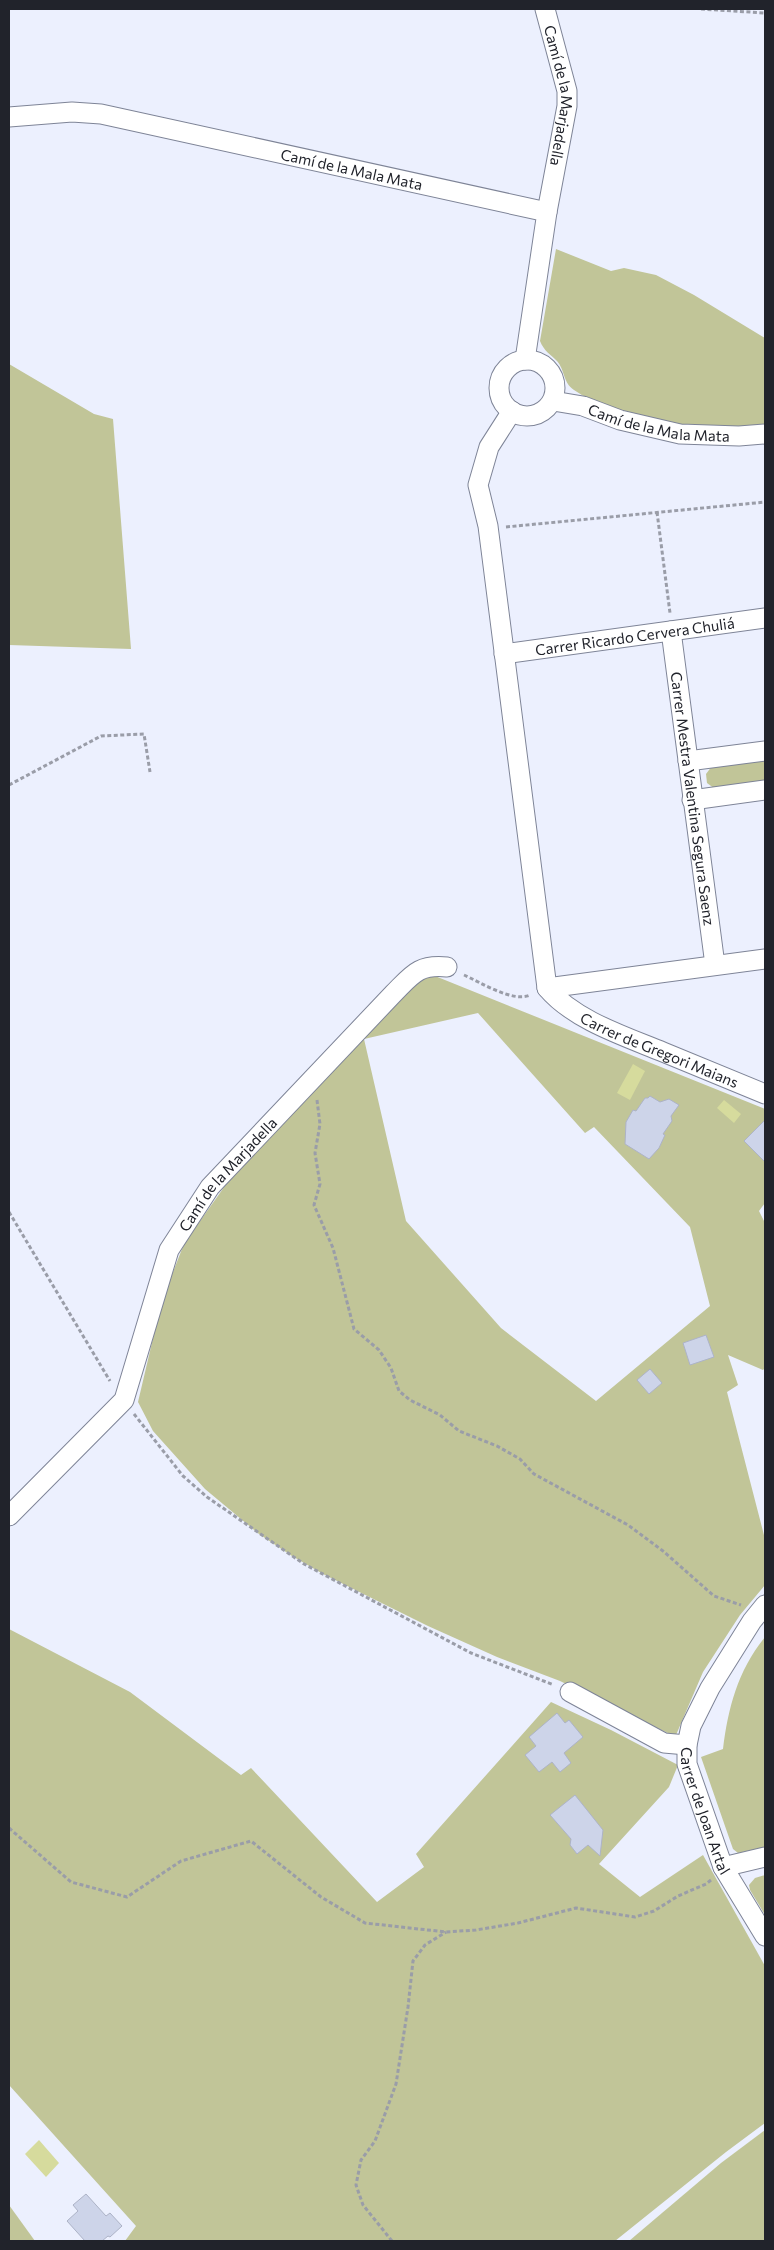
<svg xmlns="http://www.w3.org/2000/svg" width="774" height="2250" font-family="Commissioner,sans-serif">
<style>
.green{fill:#c1c598;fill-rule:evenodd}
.water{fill:#d6db9d}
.building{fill:#cdd4e9;stroke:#adb3c7}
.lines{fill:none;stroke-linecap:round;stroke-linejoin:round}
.minor-casing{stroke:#7e8497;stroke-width:21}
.path{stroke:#9a9da8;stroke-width:3;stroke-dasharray:4 2.5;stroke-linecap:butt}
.minor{stroke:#fff;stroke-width:19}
.labels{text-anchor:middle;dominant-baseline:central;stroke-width:4;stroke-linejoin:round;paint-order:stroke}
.street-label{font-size:15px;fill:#21232b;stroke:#fff}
</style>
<rect width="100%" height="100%" fill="#ecf0fe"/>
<g class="green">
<path d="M556 249 611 271 624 268 656 275 694 295 765 338V425C710 430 660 427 608 406 596 402 584 397 574 390 563 383 565 370 557 361 550 354 544 351 540 341Z"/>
<polygon points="9,364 94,414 113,419 131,649 9,645"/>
<polygon points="765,758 765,783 715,789 707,783 706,774 712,766"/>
<path d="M435 976 765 1109V1203L759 1211 765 1223V1368L763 1370 728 1355 738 1385 727 1392 765 1539V1585L740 1615 703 1672 676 1735H672L560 1681 497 1657 428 1626 323 1574 292 1556 259 1534 205 1489 153 1431 138 1402 162 1300 182 1249 188 1238 227 1183 252 1154 364 1039 398 997 425 977ZM478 1013 585 1133 594 1127 690 1227 710 1306 596 1401 501 1328 406 1221 364 1039Z"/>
<polygon points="9,1629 130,1692 241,1775 251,1768 377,1902 424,1867 416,1854 551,1702 611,1730 678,1765 669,1787 599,1864 640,1897 703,1855 765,1966 765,2123 726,2152 615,2241 125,2241 136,2226 9,2085"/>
<path d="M765 1637V1847L738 1853 733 1849 701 1757 723 1749C728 1708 738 1670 765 1637Z"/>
<polygon points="765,1875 765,1915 750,1890 749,1885 755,1878"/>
<polygon points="765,2130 765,2241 629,2241 721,2163"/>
<polygon points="9,2205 35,2241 9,2241"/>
</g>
<g class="water">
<polygon points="633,1064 645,1071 630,1100 617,1093"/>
<polygon points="724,1100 741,1114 734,1123 717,1108"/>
<polygon points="39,2140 59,2163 46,2177 25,2154"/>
</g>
<g class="building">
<polygon points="650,1096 660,1102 669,1099 679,1105 671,1116 672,1121 663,1134 665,1135 659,1148 649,1159 625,1144 626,1122 633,1110 636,1111 645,1098 648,1098"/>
<polygon points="765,1120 765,1162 744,1141"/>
<polygon points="706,1335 714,1357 690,1365 683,1343"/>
<polygon points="650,1369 662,1383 649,1394 637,1380"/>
<polygon points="557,1713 565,1723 569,1720 583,1737 564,1753 571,1763 560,1772 552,1762 539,1772 525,1755 536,1746 529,1737"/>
<polygon points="575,1795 603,1830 600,1856 588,1845 577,1854 570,1845 571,1839 550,1815"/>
<polygon points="86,2194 106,2216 110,2213 122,2226 110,2237 108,2236 102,2241 85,2241 67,2221 78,2211 73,2205"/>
</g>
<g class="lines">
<g class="minor-casing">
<g id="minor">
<path id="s1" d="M545 9 567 91V106L547 212"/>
<path id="s2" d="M9 117 72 112 101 114 547 212 525 360"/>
<circle cx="527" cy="388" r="28"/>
<path id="s3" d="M553 401 583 406 620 420 680 434 739 436 765 434"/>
<path id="s4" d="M512 411 489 447 478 485 488 526 547 988C574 1020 624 1036 663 1052 697 1066 731 1080 765 1094"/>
<path id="s5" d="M671 631 715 965"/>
<path id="s6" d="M504 654 765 618"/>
<polyline points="688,761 765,751"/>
<polyline points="692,800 765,790"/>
<polyline points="547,988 765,959"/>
<path id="s7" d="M9 1516 124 1400 169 1250 210 1187 393 994C412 975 418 964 447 967"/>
<path id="s8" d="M765 1605 752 1621 710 1688 691 1726 687 1745V1764L723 1867 765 1936"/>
<polyline points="570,1692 664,1743 687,1745"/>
<polyline points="723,1867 765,1857"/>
</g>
</g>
<g class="path">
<polyline points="701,9 765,13"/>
<polyline points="657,512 670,613"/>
<polyline points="506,527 765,502"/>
<polyline points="9,785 101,736 144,734 150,772"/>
<path d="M464 975C480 982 513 1003 530 995"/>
<polyline points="317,1100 320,1124 315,1153 320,1184 314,1205 333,1248 354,1329 379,1350 391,1368 399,1391 410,1400 440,1415 459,1431 497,1446 520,1459 534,1474 628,1525 663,1551 714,1596 741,1605"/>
<polyline points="9,1212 110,1381"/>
<polyline points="134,1414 183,1476 207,1497 304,1564 471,1653 554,1685"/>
<polyline points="9,1828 71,1882 127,1897 181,1861 251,1841 321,1897 365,1923 446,1932 476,1930 518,1923 576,1908 635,1917 654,1911 678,1896 706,1884 711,1880"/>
<polyline points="392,2241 363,2205 356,2185 361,2160 375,2141 396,2084 408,2007 413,1961 425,1945 446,1932"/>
</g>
<use href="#minor" class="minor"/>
</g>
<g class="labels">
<g class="street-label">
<text stroke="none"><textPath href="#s1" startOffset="89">Camí de la Marjadella</textPath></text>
<text stroke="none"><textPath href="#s2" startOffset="349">Camí de la Mala Mata</textPath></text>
<text stroke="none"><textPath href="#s3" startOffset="109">Camí de la Mala Mata</textPath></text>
<text stroke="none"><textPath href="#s6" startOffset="132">Carrer Ricardo Cervera Chuliá</textPath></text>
<text stroke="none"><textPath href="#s5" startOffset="169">Carrer Mestra Valentina Segura Saenz</textPath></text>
<text stroke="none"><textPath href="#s4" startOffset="720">Carrer de Gregori Maians</textPath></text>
<text stroke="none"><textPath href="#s7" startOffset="416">Camí de la Marjadella</textPath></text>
<text stroke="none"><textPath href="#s8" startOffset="230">Carrer de Joan Artal</textPath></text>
</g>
</g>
<rect width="774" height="2250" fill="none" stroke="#21232b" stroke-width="20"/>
</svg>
